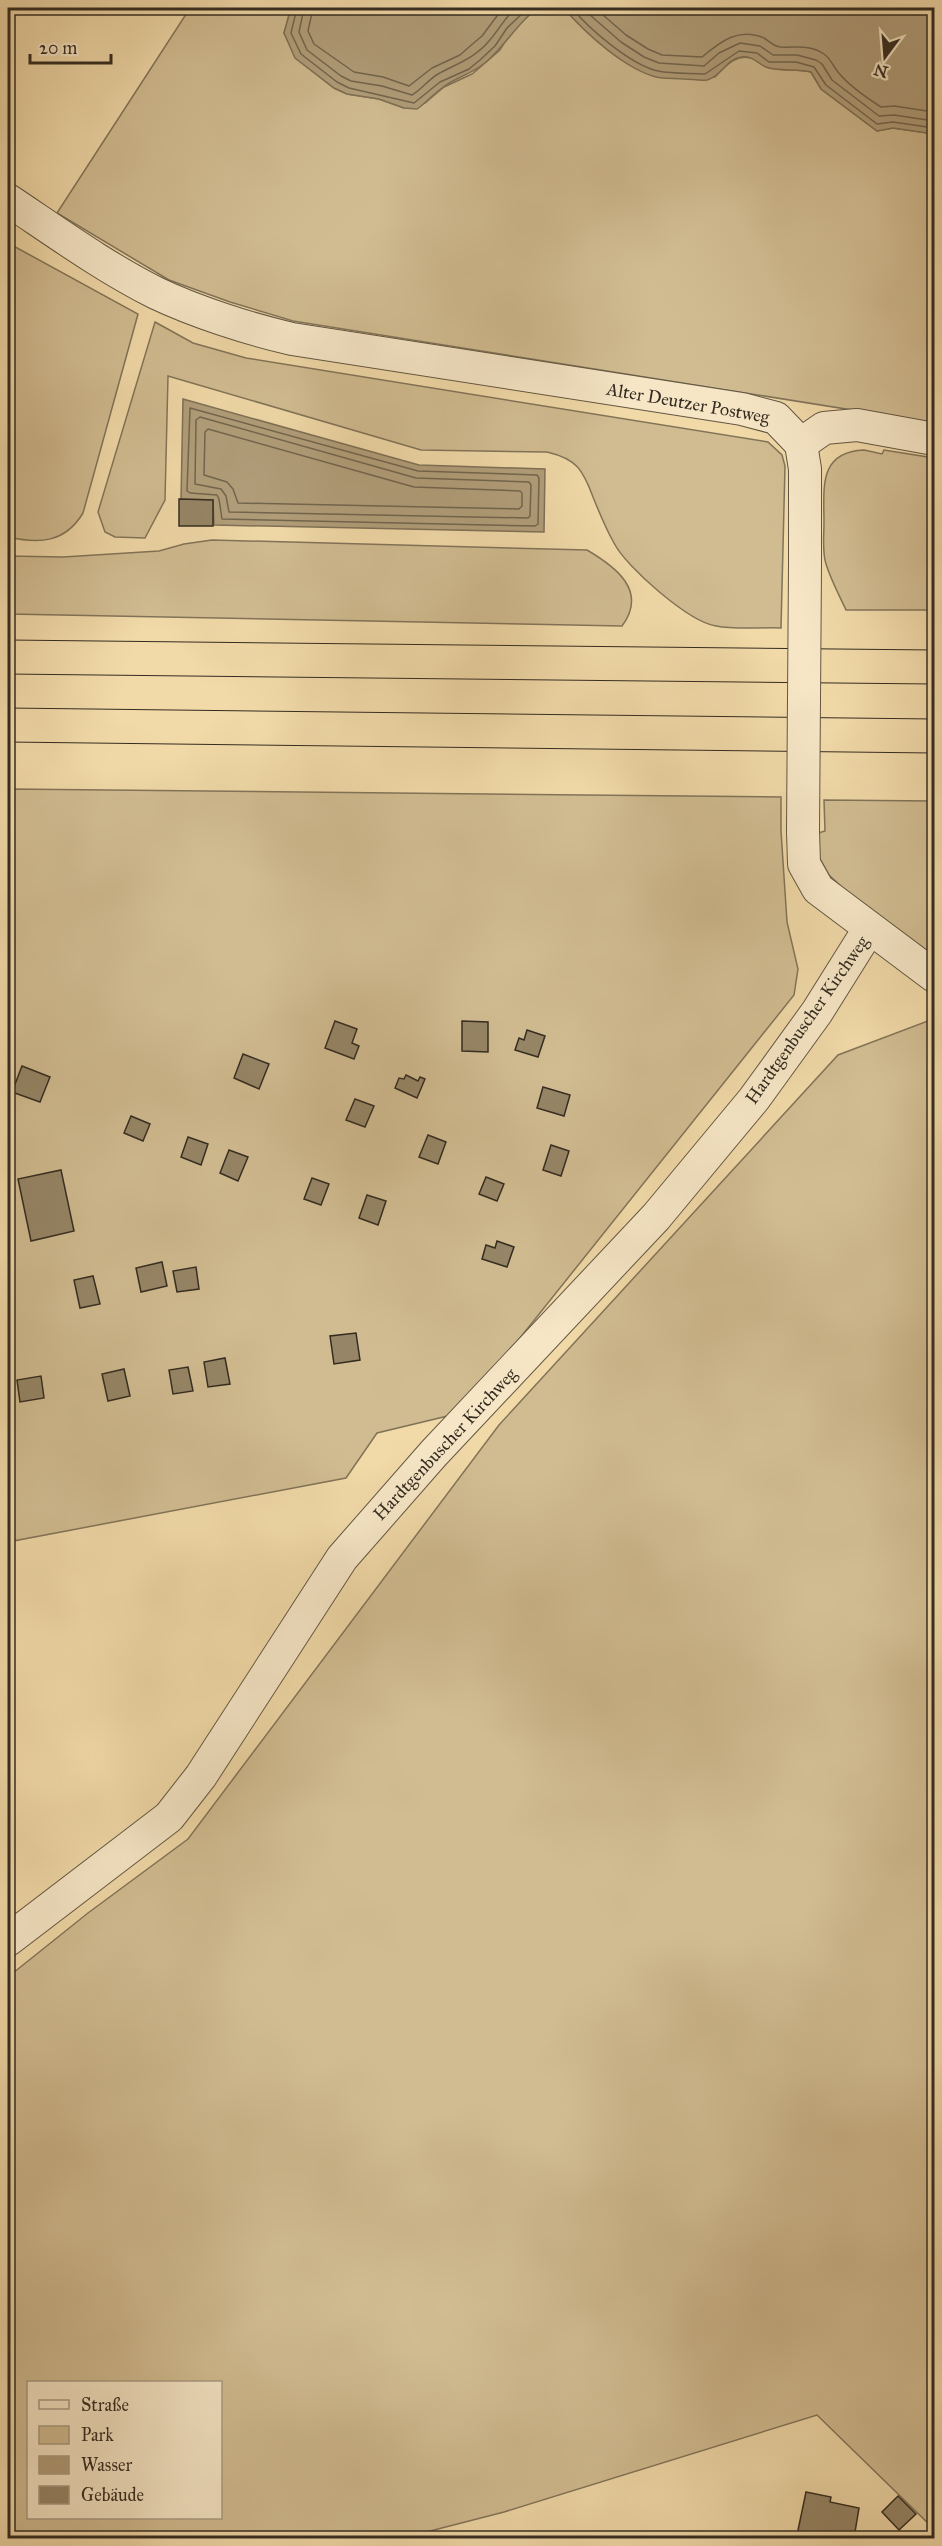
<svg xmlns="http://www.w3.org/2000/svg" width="942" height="2546" font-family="'IM FELL Great Primer',serif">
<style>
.green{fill:#d1bc91;stroke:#827459;stroke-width:1.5;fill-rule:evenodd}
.water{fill:#b19e7a;stroke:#7f7056;stroke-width:1.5}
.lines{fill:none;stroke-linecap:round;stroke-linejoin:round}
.shore{stroke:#72654e;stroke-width:1.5}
.building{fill:#968667;stroke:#342c21;stroke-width:1.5}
.minor-casing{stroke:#635743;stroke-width:34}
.highway-casing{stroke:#342c21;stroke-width:35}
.minor{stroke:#f6e6c6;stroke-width:32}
.highway{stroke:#f1d9a8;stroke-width:33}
.minor-bridge-casing{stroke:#635743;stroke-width:34;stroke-linecap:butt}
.minor-bridge{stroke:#f6e6c6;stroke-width:32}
.labels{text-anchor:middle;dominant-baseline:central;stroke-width:6;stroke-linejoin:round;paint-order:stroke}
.street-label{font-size:18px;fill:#342c21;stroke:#f6e6c6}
</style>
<rect width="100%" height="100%" fill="#f1d9a8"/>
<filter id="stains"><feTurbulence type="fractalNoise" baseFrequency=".00333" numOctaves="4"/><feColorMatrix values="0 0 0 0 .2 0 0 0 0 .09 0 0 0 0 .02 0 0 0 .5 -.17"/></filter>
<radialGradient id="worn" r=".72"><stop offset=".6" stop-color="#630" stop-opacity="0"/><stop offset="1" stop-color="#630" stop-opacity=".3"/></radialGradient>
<g class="green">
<path d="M190 8H291L284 33 296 58 334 88 347 94 379 99 404 108 425 103 444 87 472 74 500 50 511 32 537 8H564C581 28 612 57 636 68 648 74 699 75 715 77 726 65 739 51 756 60 763 63 765 67 773 68 786 71 798 69 811 72L821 89 877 131 893 128 934 134V423L293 321 230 302 169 280 57 213Z"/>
<path d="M8 243 138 314 83 513C65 543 39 544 8 537Z"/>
<path d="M155 322 193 343 246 358 768 442 782 455 785 466 781 628C760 627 737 630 716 626 689 622 626 567 614 543 606 529 599 512 593 497 583 470 577 459 547 452L421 450 168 376 165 500 145 538 115 537 105 532 98 512Z"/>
<path d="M864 450 882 454 884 450 934 458V610H846C839 595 831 580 826 564 822 552 824 535 824 523 824 488 818 452 864 450Z"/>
<path d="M212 540 587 550C616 567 648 591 622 626L8 614V556L63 557 159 551 184 544Z"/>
<polygon points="8,789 781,797 781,831 787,922 798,969 794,995 460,1413 377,1433 346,1478 8,1542"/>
<polygon points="824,800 934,801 934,956 845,890 829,875 819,857 815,834 825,831"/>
<path d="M933 1019 934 2529 817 2415 504 2512 403 2538H8V1977L88 1913 188 1839 499 1425 838 1055ZM28 2382H220V2518H28Z"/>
</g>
<g class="water">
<path d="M291 8H537C516 25 506 45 486 62 471 75 456 77 442 88 433 94 426 103 417 109L404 108 379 99 347 94 334 88 295 58 284 33Z"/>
<path d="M564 8H934V134L893 128 877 131 821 89 811 72C797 68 777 72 766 67 757 63 752 55 741 57 726 59 721 77 707 80 700 81 691 79 684 79 675 78 664 79 656 77 625 69 584 32 564 8Z"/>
<polygon points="183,399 419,465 545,469 544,532 214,525 213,500 181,499"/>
</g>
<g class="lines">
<g class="shore">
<polyline points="297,8 291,33 301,54 337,82 349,88 414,103 440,82 469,69 480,60 495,46 507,28 528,8"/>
<path d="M304 8 299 32 307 50 341 76 351 81 382 86 412 95C421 90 428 80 438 74 456 64 475 58 489 41 499 30 505 17 516 8"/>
<polyline points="313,8 308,31 314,44 354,72 383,77 409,86 432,68 460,55 469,47 482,36 503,8"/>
<path d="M572 8C589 29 631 65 658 71 673 74 690 73 705 74L739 51 757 53 769 62H796L814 67 826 85 877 124 893 122 934 128"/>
<polyline points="582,8 621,42 644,57 659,63 704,66 719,53 740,43 760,46 773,55 797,55 816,60 822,64 832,80 879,116 894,115 934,121"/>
<path d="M595 8 626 35 648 49 662 55 702 57C720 42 738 27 764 38 769 41 773 46 780 47 795 48 810 44 824 54 831 59 833 66 838 72 848 85 867 98 881 107L894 106 934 112"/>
<polygon points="190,408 418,471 537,475 539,478 538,524 535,526 222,519 219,499 217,495 190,493 187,491"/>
<polygon points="200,417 416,478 529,482 531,485 530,516 528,518 229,512 226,496 221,489 195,484 196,420"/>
<polygon points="208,429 414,487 520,491 522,493 522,506 519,509 238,503 233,489 227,482 204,475 205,432"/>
</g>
</g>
<g class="building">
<polygon points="179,499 213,500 213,526 179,526"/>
<polygon points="335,1021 357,1029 352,1043 359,1046 354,1059 325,1048"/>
<polygon points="462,1021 488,1022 488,1052 462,1051"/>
<polygon points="527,1030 545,1036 538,1057 515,1050 519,1038 524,1040"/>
<polygon points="243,1054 269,1064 259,1089 234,1078"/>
<polygon points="22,1066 50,1077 40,1102 12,1092"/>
<polygon points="406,1075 418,1081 420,1077 425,1079 417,1098 395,1088 399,1078 404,1079"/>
<polygon points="543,1087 570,1095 564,1116 537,1108"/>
<polygon points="355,1099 374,1106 365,1127 346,1120"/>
<polygon points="131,1116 150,1124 143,1141 124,1133"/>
<polygon points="428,1135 446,1142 438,1164 419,1157"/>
<polygon points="188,1137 208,1144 201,1165 181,1157"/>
<polygon points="551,1145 569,1151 561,1176 543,1170"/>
<polygon points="229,1150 248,1157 238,1181 220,1173"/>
<polygon points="61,1170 74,1231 31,1241 18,1179"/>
<polygon points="486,1177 504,1184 497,1201 479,1194"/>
<polygon points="312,1178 329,1184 321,1205 304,1199"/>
<polygon points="367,1195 386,1201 378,1225 359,1218"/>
<polygon points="497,1241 514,1247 507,1267 482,1259 486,1245 495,1248"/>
<polygon points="162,1262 167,1286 141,1292 136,1268"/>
<polygon points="196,1267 199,1289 177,1292 173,1271"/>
<polygon points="93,1276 100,1304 80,1308 74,1280"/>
<polygon points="356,1333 360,1360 334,1364 330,1336"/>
<polygon points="225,1358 230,1384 208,1387 204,1362"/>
<polygon points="188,1367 193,1391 173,1394 169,1370"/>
<polygon points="124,1369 130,1396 108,1401 102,1374"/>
<polygon points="41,1376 44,1398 20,1402 17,1380"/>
<polygon points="806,2492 831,2497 830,2502 859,2508 854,2538 815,2538 797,2535"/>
<polygon points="898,2496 916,2514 899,2530 882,2512"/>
</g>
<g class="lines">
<g class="minor-casing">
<g id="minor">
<path d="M8 200C56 232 104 267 156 293 196 312 249 329 292 339L742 409 776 418 801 444 805 469V566"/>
<polyline points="801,444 824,428 857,425 934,439"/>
<polyline points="803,831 804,864 818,889 934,976"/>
<polyline points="8,1940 169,1817 201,1776 342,1558 434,1453 656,1217 754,1099 817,1012 869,929"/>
</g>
</g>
<g class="highway-casing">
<g id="highway">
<polyline points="8,657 934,667"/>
<polyline points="8,725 934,736"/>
</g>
</g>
<use href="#minor" class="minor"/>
<use href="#highway" class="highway"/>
<g class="minor-bridge-casing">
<polyline id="minor-bridge" points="803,831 805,566"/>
</g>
<use href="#minor-bridge" class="minor-bridge"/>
</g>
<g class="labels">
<g class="street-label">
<text transform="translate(688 403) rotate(10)">Alter Deutzer Postweg</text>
<text transform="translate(807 1020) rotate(-55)">Hardtgenbuscher Kirchweg</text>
<text transform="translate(445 1444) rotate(-47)">Hardtgenbuscher Kirchweg</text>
</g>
</g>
<rect width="942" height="2546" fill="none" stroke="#f1d9a8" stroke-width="30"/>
<rect x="9" y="9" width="924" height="2528" fill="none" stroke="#342c21" stroke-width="3"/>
<rect x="15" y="15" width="912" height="2516" fill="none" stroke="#342c21" stroke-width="1.5"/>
<rect x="27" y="2381" width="195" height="138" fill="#f6e6c6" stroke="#a89c84" stroke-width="1.5"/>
<rect x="39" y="2400" width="30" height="9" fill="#f6e6c6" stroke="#a89c84" stroke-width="1.5"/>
<text x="81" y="2411" font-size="18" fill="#342c21">Straße</text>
<rect x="39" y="2426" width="30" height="18" fill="#d1bc91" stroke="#a89c84" stroke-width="1.5"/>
<text x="81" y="2441" font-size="18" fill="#342c21">Park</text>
<rect x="39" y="2456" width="30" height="18" fill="#b19e7a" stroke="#a89c84" stroke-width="1.5"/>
<text x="81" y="2471" font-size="18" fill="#342c21">Wasser</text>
<rect x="39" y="2486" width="30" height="18" fill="#968667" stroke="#a89c84" stroke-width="1.5"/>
<text x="81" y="2501" font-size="18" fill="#342c21">Gebäude</text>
<g transform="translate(885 57) rotate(196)" stroke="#f6e6c6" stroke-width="4.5" paint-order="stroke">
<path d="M0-4.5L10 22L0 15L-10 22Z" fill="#342c21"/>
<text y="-9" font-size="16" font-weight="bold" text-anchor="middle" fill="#342c21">N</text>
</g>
<path d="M30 54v9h81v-9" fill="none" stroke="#342c21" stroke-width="3"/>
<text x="39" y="54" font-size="18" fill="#342c21" stroke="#f6e6c6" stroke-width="4.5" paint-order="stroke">20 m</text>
<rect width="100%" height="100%" filter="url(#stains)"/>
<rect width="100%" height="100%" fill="url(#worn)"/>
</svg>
